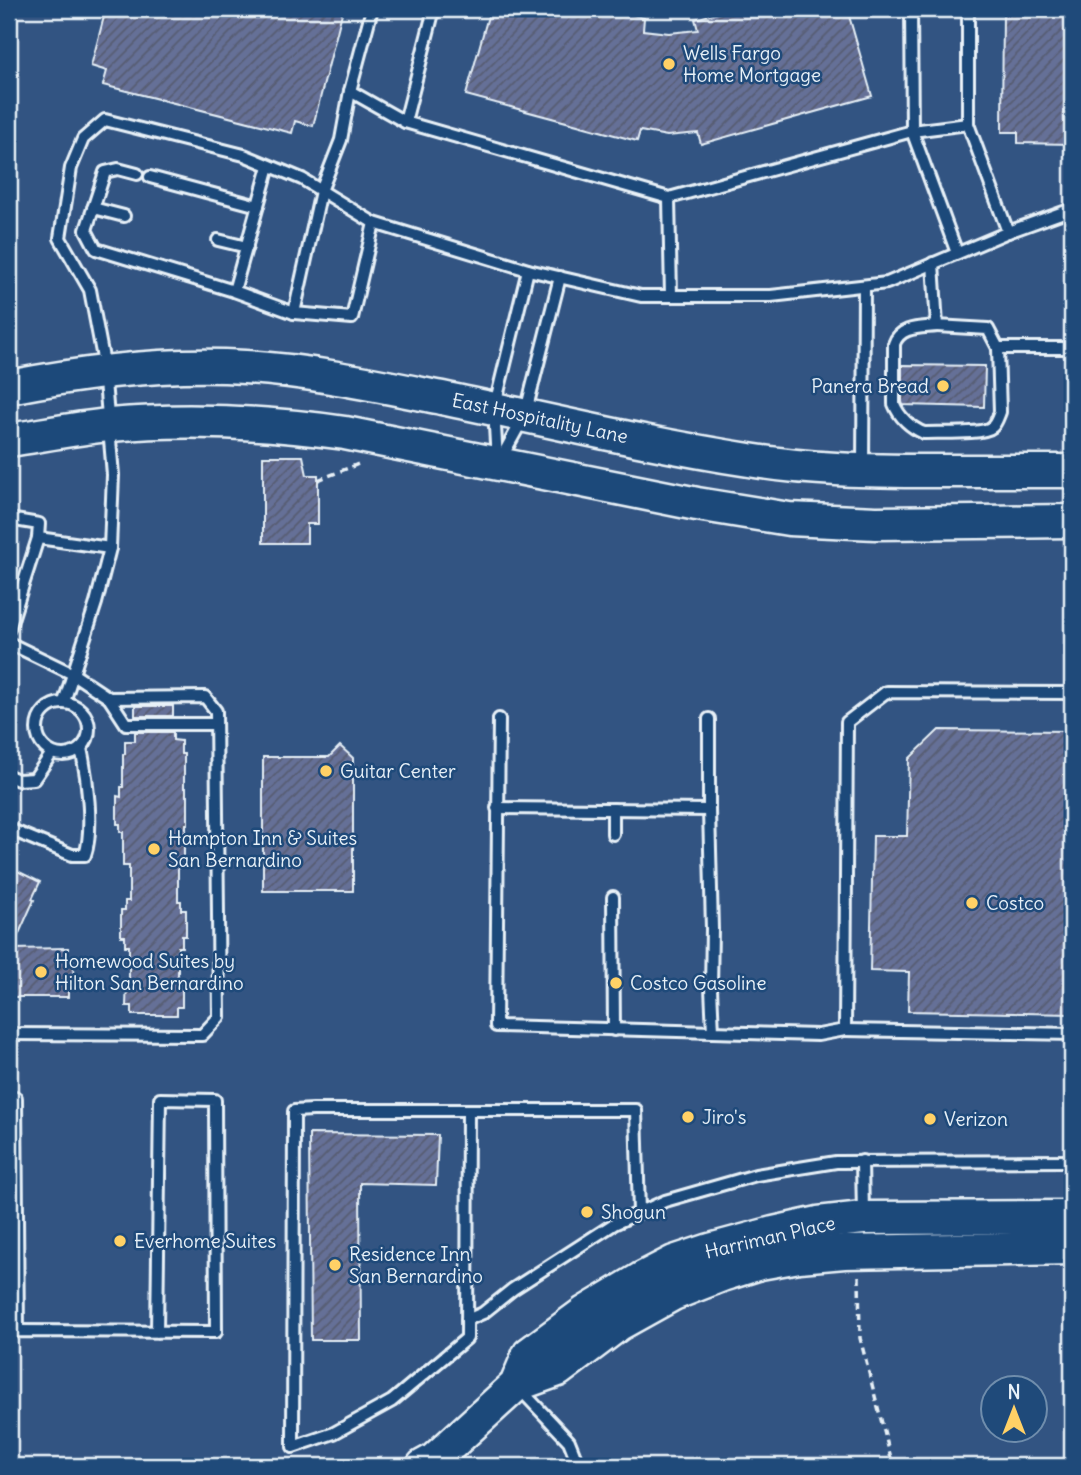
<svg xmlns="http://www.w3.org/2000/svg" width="1081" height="1475" font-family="Delius,sans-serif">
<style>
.building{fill:url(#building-hatch);stroke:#e8f1f8;stroke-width:2}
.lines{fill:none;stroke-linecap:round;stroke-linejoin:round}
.lane-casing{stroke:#e8f1f8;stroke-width:16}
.secondary-casing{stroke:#e8f1f8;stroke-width:37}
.path{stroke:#e8f1f8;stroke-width:3.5;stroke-dasharray:7 5;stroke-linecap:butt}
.lane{stroke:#1f4a7a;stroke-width:10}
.secondary{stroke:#1f4a7a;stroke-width:32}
.poi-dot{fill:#ffd166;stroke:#1f4a7a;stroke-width:2.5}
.labels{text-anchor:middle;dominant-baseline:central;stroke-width:5;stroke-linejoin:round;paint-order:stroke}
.poi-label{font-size:19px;fill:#e8f1f8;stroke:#1f4a7a;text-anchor:start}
.street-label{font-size:19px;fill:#e8f1f8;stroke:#1f4a7a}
</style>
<defs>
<pattern id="building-hatch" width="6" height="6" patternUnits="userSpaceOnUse" patternTransform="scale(1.75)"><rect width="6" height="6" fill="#656f97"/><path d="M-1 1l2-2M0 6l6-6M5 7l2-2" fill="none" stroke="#565c70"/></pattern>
</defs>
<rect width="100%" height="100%" fill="#325482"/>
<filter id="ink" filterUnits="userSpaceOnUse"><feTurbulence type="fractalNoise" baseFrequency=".0143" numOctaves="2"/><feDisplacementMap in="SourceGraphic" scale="14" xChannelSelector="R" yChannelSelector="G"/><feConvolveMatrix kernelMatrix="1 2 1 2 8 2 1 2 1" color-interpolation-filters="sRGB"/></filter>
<g filter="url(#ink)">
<g class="building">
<polygon points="106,9 343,9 313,126 295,121 292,133 103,85 107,71 91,66"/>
<polygon points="490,9 609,9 644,18 643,30 669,33 698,30 695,19 733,9 847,9 872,96 701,144 698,133 667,136 640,131 637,141 466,95"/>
<polygon points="1003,9 1072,9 1072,144 1018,143 1018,132 1002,132"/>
<polygon points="902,365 985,366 984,407 903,405 902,402"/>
<polygon points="263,456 303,456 307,475 318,475 318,524 307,524 307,543 263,543"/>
<rect x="135" y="706" width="38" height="10"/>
<polygon points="939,730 1072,731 1072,1014 908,1011 909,972 870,971 873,836 907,836 909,759"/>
<polygon points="135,732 173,732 173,740 181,741 181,754 184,754 184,788 186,788 186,796 188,796 188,824 186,824 186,832 184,832 184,865 178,865 178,901 181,901 181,910 186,910 186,936 182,936 182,947 178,947 178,981 182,981 182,1007 177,1007 177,1015 132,1015 132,1006 126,1006 127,980 129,980 129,946 125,946 125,936 121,936 121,910 125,910 125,901 129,901 129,866 123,866 123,832 120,832 120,824 117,824 117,796 121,797 121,787 123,787 123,754 125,754 125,741 135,741"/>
<polygon points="340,746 353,758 353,891 263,891 263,757 329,757"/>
<polygon points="9,867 40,882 32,899 34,900 12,949 68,948 68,959 73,959 74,986 68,986 68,997 9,997"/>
<polygon points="309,1134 438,1135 436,1185 360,1183 361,1340 311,1340"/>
</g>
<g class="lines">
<g class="lane-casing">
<g id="lane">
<polyline points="911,9 912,131 957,253"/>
<polyline points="968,9 968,124 1008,232"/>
<polyline points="350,91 405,122 669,198 912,131 968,124"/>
<polyline points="405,122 434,9"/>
<polyline points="269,166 234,291 294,313 352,318 374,223"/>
<polyline points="137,174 118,169 105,172 86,230 96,249 234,291"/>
<polyline points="150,177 258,206"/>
<polyline points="669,198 671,296"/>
<polyline points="93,208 124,216"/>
<polyline points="218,240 247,247"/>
<polyline points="933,263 937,326 988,329 998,348 1072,348"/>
<polyline points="294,313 321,191 341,140 350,91 372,9"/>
<path d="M937 326C920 328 900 326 894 344V404C899 417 911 428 924 433 938 432 983 435 992 427 996 424 998 417 1000 412L998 348"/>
<polyline points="497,461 494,409 528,270"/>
<polyline points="499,462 525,415 560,277"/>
<polyline points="863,469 864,286"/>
<polyline points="9,519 39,524 38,538 9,629"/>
<polyline points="38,538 110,548"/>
<polyline points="9,643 73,674 109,698 205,697 216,711 219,1017 202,1035 9,1034"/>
<polyline points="109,698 126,724 216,724"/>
<polyline points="64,702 96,603 110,548 113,475 103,358 90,290 60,238 71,168 83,139 105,120 244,155 302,179 374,223 528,270 641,296 771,296 887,283 1008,232 1072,209"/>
<circle cx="63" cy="729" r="26"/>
<polyline points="499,719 496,1026 713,1032"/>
<polyline points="709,719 709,810 712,929 711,988 713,1032 818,1035 845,1030 847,722 886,692 1072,693"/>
<polyline points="9,776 18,780 34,779 52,753"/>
<polyline points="497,808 709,810"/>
<polyline points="613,809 613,834"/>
<path d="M9 829 72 855H85C94 829 87 776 81 748"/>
<polyline points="613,897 614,1030"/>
<polyline points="845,1030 1072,1034"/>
<polyline points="9,1098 16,1098 18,1331"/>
<polyline points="468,1110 467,1338 392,1401 334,1433 293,1447 294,1111 313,1110 636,1110 639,1212"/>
<polyline points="862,1161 863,1214"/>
<polyline points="467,1320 483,1313 513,1289 614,1224 665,1201 756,1175 836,1162 1072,1161"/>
<polyline points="9,1332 18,1331 216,1332 215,1100 160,1099 157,1332"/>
<polyline points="518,1387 569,1441 579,1466"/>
</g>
</g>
<g class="secondary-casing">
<g id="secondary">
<path d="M9 387C86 372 166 362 245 367 311 371 377 385 442 398 544 419 646 444 749 460 810 470 870 471 932 471 979 471 1025 471 1072 471"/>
<path d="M9 440C42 435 76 428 110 425 188 418 267 422 345 433L697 504 789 519 876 523 1072 521"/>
<polyline points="516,1385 558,1370 619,1324 673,1294 722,1275 760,1263 799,1256 844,1252 1072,1248"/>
<polyline points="423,1466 434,1460 516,1385 529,1354 586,1312 641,1279 674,1262 710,1250 773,1233 818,1223 863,1218 1072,1217"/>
</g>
</g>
<g class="path">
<polyline points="318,480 361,463"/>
<polyline points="859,1276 860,1338 893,1466"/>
</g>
<use href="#lane" class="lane"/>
<use href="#secondary" class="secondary"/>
</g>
</g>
<g class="poi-dot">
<circle cx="669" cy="64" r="7"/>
<circle cx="943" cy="386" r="7"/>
<circle cx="326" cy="771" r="7"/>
<circle cx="154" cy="849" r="7"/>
<circle cx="972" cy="903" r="7"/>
<circle cx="41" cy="972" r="7"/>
<circle cx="616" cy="983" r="7"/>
<circle cx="688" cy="1117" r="7"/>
<circle cx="930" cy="1119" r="7"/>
<circle cx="587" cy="1212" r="7"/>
<circle cx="120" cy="1241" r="7"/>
<circle cx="335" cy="1265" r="7"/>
</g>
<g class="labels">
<g class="poi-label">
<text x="683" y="53">Wells Fargo<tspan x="683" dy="22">Home Mortgage</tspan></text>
<text x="929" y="386" text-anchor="end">Panera Bread</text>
<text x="340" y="771">Guitar Center</text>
<text x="168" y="838">Hampton Inn &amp; Suites<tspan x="168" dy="22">San Bernardino</tspan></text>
<text x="986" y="903">Costco</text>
<text x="55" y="961">Homewood Suites by<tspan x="55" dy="22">Hilton San Bernardino</tspan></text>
<text x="630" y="983">Costco Gasoline</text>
<text x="702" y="1117">Jiro's</text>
<text x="944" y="1119">Verizon</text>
<text x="601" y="1212">Shogun</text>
<text x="134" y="1241">Everhome Suites</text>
<text x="349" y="1254">Residence Inn<tspan x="349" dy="22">San Bernardino</tspan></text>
</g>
<g class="street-label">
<text transform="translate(540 418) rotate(12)">East Hospitality Lane</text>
<text transform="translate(770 1237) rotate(-13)">Harriman Place</text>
</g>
</g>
<rect width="1081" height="1475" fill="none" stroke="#1f4a7a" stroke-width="35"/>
<rect x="18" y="18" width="1046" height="1440" fill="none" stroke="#e8f1f8" stroke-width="2.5" filter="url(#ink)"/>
<g transform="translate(1014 1409)"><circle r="33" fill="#1f4a7a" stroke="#6f8dac" stroke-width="2"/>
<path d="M0-5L12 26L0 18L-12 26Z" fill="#ffd166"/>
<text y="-10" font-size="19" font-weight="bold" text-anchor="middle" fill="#e8f1f8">N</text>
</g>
</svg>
